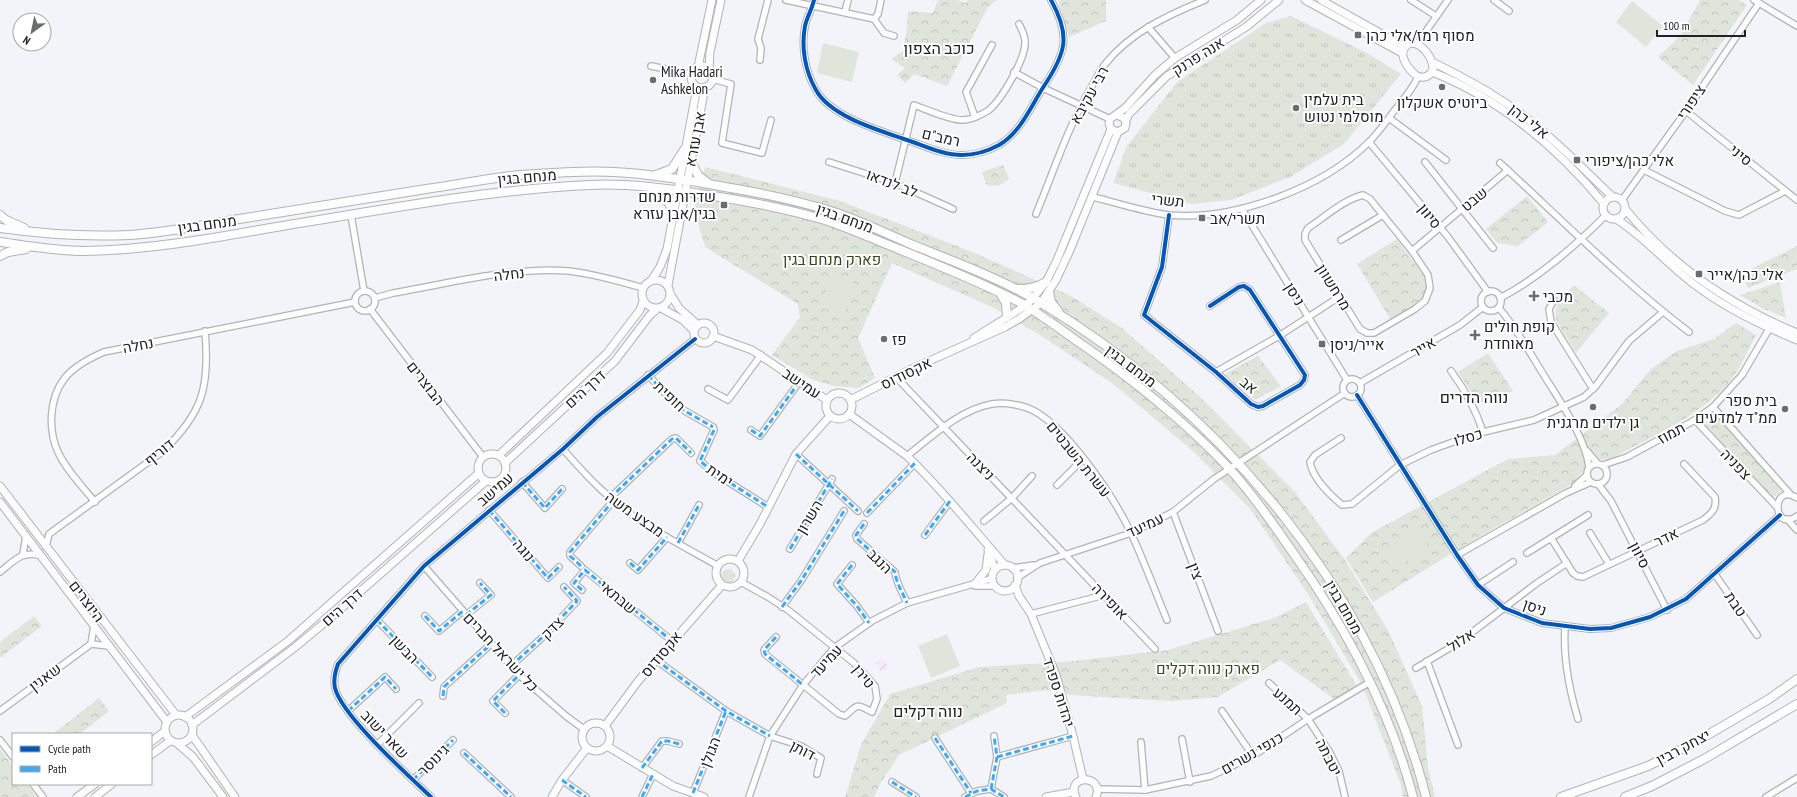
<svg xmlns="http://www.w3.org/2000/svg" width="1797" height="797" font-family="'PT Sans Narrow',Heebo,sans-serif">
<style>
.industrial{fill:url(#industrial-furrows)}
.grass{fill:url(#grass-tufts)}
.park{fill:url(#park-crowns)}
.pitch{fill:#dfe5db}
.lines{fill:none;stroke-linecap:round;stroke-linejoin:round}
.minor-casing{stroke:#b2b3b6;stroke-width:8}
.tertiary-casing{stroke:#b2b3b6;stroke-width:9}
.secondary-casing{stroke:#b2b3b6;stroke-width:10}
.minor{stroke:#fdfdfe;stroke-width:5.5}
.tertiary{stroke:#fdfdfe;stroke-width:7}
.secondary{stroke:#fdfdfe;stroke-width:8}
.quiet{stroke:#3fa9f5;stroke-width:3;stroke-dasharray:6 3;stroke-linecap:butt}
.cycleway-casing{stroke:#fff;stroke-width:6}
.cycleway{stroke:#0057b8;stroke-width:4}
.poi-dot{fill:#6a6c6f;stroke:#fff;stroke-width:1.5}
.labels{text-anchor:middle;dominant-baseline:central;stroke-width:4;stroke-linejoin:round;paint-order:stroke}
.poi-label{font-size:15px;fill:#212225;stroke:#fff;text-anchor:start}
.street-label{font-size:15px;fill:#212225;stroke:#fff}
.park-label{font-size:15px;fill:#34461b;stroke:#fff}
.neighbourhood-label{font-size:16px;fill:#212225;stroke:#fff}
</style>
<defs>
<pattern id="industrial-furrows" width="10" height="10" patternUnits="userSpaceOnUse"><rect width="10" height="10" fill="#f5eaf5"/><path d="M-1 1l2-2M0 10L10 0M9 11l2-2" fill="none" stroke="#d2c8d2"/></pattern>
<pattern id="grass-tufts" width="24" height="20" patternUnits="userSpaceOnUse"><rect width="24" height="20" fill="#dfe5db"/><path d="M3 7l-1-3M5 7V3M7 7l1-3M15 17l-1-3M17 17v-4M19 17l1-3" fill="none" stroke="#bfc4bc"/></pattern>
<pattern id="park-crowns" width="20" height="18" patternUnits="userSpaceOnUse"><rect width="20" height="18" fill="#dfe5db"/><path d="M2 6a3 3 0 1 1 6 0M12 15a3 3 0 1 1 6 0" fill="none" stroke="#bfc4bc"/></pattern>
</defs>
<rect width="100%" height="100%" fill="#f3f4f9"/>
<polygon class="industrial" points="883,659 889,668 881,672 876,663"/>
<g class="grass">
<polygon points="1291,16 1367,53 1401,74 1344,144 1290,177 1231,200 1192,204 1113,183 1127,146 1177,82 1266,23"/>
<circle cx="728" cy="576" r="7"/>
</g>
<g class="park">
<polygon points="938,0 958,0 965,3 968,0 997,0 988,7 947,86 914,74 905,83 897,75 905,68 891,59 903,51 907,28 908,11 933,13"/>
<polygon points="1061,0 1106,0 1106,21 1069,37 1058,1"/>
<polygon points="1700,0 1739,0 1747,5 1693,85 1658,57 1681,35"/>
<path d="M1003 165 1009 179C1002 185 995 188 986 184L982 172Z"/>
<polygon points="705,167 840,201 975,253 1071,296 1122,328 1197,394 1295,492 1345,560 1389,632 1422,706 1428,768 1435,797 1403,797 1401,785 1362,685 1308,594 1251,510 1193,451 1112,383 1040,335 992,307 892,263 858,338 875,378 859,388 834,386 813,380 772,355 800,317 798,304 705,247 694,210"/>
<polygon points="1527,196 1548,222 1518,246 1497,243 1486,229"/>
<polygon points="1397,239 1424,276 1428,283 1427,292 1422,303 1392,322 1357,264"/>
<polygon points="1797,246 1797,269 1748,288 1741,274"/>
<polygon points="1780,282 1786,318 1762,308 1740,295"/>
<path d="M1574 285 1609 313 1576 353C1559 321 1541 316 1574 285Z"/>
<path d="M1736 323 1756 335C1749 348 1743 363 1734 376 1707 413 1654 435 1615 457 1609 460 1605 459 1599 460 1588 461 1580 477 1572 484L1465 545 1373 602 1346 558 1371 533 1508 459 1555 455 1622 404 1651 369 1677 351 1714 339Z"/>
<polygon points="1488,353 1513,391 1478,403 1458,372"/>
<polygon points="1258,356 1281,386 1255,400 1225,374"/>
<polygon points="1716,416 1783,489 1772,499 1704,424"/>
<polygon points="1306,602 1358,688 1334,699 1280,660 1218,697 1170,701 1071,695 1047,690 1006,695 1007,703 899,755 880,784 874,797 845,797 861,745 890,694 979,667 1065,662 1168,650 1274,618"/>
<polygon points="34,616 42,626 0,658 0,642"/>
<polygon points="99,698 109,711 80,734 53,734"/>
<polygon points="0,749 13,766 13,784 27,784 37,797 0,797"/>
</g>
<g class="pitch">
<polygon points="1632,1 1663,26 1646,47 1616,22"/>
<polygon points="823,43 859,52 852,82 817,73"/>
<polygon points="835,274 859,286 842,318 818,305"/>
<polygon points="1417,528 1429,548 1394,569 1382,549"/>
<polygon points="947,634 960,666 931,678 918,646"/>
</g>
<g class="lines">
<g class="minor-casing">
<g id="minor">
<polyline points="786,0 874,19 878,14 881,0"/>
<path d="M814 0C812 9 807 17 805 26 801 47 805 71 816 90 830 116 878 130 904 139 923 145 942 155 962 155 975 155 988 151 999 145 1021 132 1031 106 1044 86 1066 53 1071 36 1051 0"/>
<polyline points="1411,0 1436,16"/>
<polyline points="1494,0 1509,11"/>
<polyline points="1754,0 1797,26"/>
<polyline points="845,12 848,0"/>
<polyline points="874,19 884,33 894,36"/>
<polyline points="1148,27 1175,58"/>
<polyline points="1417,44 1448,0"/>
<polyline points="760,60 761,48 758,39 768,0"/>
<polyline points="651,66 691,74"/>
<polyline points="1014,72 1043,88 1110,119"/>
<polyline points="712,79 731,84 722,143 762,153 771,120"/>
<polyline points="1686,111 1797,200"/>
<polyline points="975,117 966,92 992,45"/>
<polyline points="1389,118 1446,160"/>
<polyline points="1369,142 1448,237 1488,292"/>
<polyline points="829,162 895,183 953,209"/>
<polyline points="1425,162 1493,248"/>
<path d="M1500 163C1562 220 1622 281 1689 332"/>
<polyline points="1644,170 1725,211 1739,215 1785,191"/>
<path d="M895 183 914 105C928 110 949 120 963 120 971 120 983 114 989 110 1002 99 1024 61 1025 44 1026 37 1022 30 1019 24"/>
<path d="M1363 195 1370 199 1412 251 1428 275 1430 288 1425 301 1415 309 1374 333H1367L1360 329 1305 240V234L1308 228C1325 217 1343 200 1363 195Z"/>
<path d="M1093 197C1118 203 1143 212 1169 215 1234 221 1323 188 1369 142 1378 133 1386 122 1394 111 1403 100 1412 90 1418 77"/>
<polyline points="1622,200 1686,111 1759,3"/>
<polyline points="1242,209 1347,380"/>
<path d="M1036 214C1054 171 1068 126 1092 86 1096 79 1100 70 1106 63 1131 32 1168 15 1205 0"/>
<polyline points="351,215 364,291"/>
<polyline points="1169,215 1162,267 1144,315 1216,372 1251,404 1258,407 1263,406 1300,385 1304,380 1305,375 1250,290 1244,286 1239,287 1210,306"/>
<polyline points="1341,240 1383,215"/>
<polyline points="1412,251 1508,170"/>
<circle cx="365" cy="301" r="10"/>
<circle cx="1491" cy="301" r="10"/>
<path d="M375 298 393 293C447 284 514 266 569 271 594 274 619 281 643 288"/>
<path d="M1500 298C1540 277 1574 247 1606 215"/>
<polyline points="1554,300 1549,309 1551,322 1593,389"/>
<path d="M1499 308C1517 329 1530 353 1545 377 1560 401 1586 439 1589 467"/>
<polyline points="370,309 483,457"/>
<path d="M1451 371C1465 390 1476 410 1483 432"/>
<polyline points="1216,372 1279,336 1339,297"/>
<polyline points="648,375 678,407 713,427"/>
<polyline points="896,377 1155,649"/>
<circle cx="1352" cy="388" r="9"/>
<polyline points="1360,383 1460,325 1483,307"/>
<polyline points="708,389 728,400 761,355"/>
<polyline points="1357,395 1457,555 1478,585 1504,608 1542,623 1590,629 1611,628 1650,617 1686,599 1780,515"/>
<polyline points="1713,407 1791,495"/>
<polyline points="1695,420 1777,507"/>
<polyline points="714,430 700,461 716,474 768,507"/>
<polyline points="751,430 760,436 800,381"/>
<path d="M1341 438 1315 455 1310 462C1313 479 1329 494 1342 505L1352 504 1400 465 1431 450 1475 434 1534 420 1584 397 1595 387 1629 341 1663 312"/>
<path d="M563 449C587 477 612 503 644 523 668 539 694 552 718 566"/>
<polyline points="1587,451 1597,463"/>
<polyline points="796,454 858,511"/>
<path d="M907 456C931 437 961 409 992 404 1005 402 1024 405 1036 412 1070 432 1114 497 1131 533 1144 561 1155 591 1167 620"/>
<circle cx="1597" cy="474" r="10"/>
<polyline points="1603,465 1627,457 1695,420 1713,407 1742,375 1769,329"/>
<polyline points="522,482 545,508 562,489"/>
<polyline points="1598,484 1611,501 1667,610"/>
<polyline points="1057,485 1083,459"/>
<polyline points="1575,486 1587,475"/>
<polyline points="610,498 672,439 676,438 691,453"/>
<path d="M1797 498C1771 481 1772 534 1797 516"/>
<path d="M95 502C82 486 67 471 58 452 48 430 49 399 64 379 74 366 90 358 104 352L355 302"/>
<polyline points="489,510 548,578 559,567"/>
<polyline points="1173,512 1218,631"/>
<polyline points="867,513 915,463"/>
<polyline points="1787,519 1797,530"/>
<polyline points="984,521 1012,498 1032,476"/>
<path d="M864 524 856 535 857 539 895 572C896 583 903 593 907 603"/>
<polyline points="1590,533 1609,564"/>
<polyline points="925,535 950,501"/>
<path d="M1551 538 1573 573 1577 576 1583 577 1703 520C1712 513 1717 509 1715 497L1684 464"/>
<polyline points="678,543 699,505"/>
<path d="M46 547 49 534 162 452C203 413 210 387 205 331"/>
<polyline points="790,549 832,479"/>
<polyline points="1527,553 1588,515"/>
<polyline points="23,554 26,536"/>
<polyline points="1457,555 1566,493 1591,482"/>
<polyline points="630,563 638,570 667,537"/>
<polyline points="852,565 837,584 857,606 869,623"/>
<polyline points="424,566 519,675 566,716 585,730"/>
<polyline points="581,566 570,556 570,552 613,501"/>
<polyline points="1012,568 1034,565"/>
<path d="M0 572C14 561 22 550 41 556"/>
<polyline points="1714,573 1757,635"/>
<polyline points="1017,578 1040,563 1131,533 1173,512 1214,479 1345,393"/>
<path d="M741 582 768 597 788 610 854 663 875 686 877 699 872 712C855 703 858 705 845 716L839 714 765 654 764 650 776 637"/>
<polyline points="1478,585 1513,562"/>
<polyline points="975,586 995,586"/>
<polyline points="582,590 574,583 585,570 672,641"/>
<polyline points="782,607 801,581 844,511"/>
<polyline points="1031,614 1104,595"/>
<polyline points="466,615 491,595 480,583"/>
<polyline points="425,616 439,631 463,611"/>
<polyline points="377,620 432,677"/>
<path d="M1565 627C1563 658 1569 689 1578 719"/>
<polyline points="91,644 94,626"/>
<polyline points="656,660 726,711 770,736 801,746 821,758 817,774"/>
<polyline points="1427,661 1458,745"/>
<polyline points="511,666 545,635 577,601 564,587"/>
<polyline points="1416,668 1458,643 1537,583 1567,563"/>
<polyline points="1269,683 1308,719 1330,753 1339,771 1345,797"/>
<polyline points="443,696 444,687 446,685 491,644"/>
<polyline points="0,711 91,644 109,646"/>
<polyline points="348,711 385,677 396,689"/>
<polyline points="1222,711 1253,756"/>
<polyline points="505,713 493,701 519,675"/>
<polyline points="935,738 971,793"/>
<polyline points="1182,739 1190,782"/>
<polyline points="0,740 13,757"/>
<polyline points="1141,742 1145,790"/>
<polyline points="377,745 419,703"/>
<polyline points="464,753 511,797"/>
<polyline points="997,757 1073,736"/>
<polyline points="642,768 662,741 668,741 679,744"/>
<polyline points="413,780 453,740"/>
<polyline points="562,780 586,797"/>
<polyline points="892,782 916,797"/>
<polyline points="33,784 43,797"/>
<polyline points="991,789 997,757 994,736"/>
<polyline points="1097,789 1145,790 1211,776 1253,756 1308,719 1370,682"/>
<polyline points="693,793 726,711"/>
<path d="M431 797C408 775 342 716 335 688 333 679 335 672 338 664L424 566 563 449 597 417 695 339"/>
<polyline points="642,797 653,774"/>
<polyline points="749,797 770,736 803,685 834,648 872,621 907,603 984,581 992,578"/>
<polyline points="965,797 977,791 991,789 1004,797"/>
<polyline points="1766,797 1797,778"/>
</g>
</g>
<g class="tertiary-casing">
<g id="tertiary">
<polyline points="1305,0 1402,53"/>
<polyline points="1321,0 1405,47"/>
<path d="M1410 43C1422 42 1433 58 1433 69 1431 76 1424 79 1417 76 1408 69 1394 51 1410 43Z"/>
<path d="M1432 62C1471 81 1508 101 1541 130 1567 151 1589 175 1613 197"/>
<circle cx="702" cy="77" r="11"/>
<polyline points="698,67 712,0"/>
<polyline points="709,69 710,52 721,0"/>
<path d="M1432 72C1499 98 1559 149 1604 204"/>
<polyline points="1117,115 1124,118 1126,123 1125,128 1118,132 1111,129 1109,124 1110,119 1125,108 1155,75 1175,58 1237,20 1261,0"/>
<polyline points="1126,120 1129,114 1167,76 1246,27 1279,0"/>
<circle cx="1614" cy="208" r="11"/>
<path d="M1626 210C1671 265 1732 306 1797 333"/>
<path d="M1616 219C1645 237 1668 265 1695 285 1727 309 1761 325 1797 340"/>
<circle cx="656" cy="294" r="14"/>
<polyline points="651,281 660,267 667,249 697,87"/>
<polyline points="668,285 705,87"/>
<polyline points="671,295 679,308 698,325"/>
<polyline points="661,308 683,320 694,331"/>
<circle cx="704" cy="333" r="10"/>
<polyline points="713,336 752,350 827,400"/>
<polyline points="974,338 1025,306 1033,298 1046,282 1057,260 1111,129"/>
<circle cx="839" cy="406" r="13"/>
<polyline points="850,400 918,366 1005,327 1019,319 1041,303 1056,280 1070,250 1118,132"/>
<path d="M849 414 907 456C943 490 972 528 1005 565"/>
<circle cx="492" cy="468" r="14"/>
<polyline points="499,455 607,353 640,310 643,301"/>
<polyline points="505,463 615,361 650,315 657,309"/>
<polyline points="0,486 176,715"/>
<polyline points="0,502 167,722"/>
<polyline points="988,550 995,570"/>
<circle cx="730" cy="573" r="14"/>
<polyline points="738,561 760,524 796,454 830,416"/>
<circle cx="1005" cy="578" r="13"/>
<polyline points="975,584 986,570 988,554"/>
<polyline points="1015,585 1019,596 1031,614 1056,675 1073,736 1083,779"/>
<circle cx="179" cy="729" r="14"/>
<polyline points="185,717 288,641 479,473"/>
<circle cx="596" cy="737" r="14"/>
<polyline points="192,725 294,648 329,619 486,481"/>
<polyline points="605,726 639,680 722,585"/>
<polyline points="192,735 235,797"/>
<polyline points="151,742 165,731"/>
<polyline points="178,744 193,757 223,797"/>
<polyline points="607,746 673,786 704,797"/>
<polyline points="151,755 170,741"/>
<polyline points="77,797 95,784"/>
<polyline points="95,797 112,784"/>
<polyline points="552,797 562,780 587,748"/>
<polyline points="1046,797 1074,792"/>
<path d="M1076 797C1065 774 1105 774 1096 797"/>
</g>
</g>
<g class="secondary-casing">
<g id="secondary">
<polyline points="690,160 698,175 708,183"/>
<polyline points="656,175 672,169 684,150"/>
<polyline points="652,189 665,198 674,211"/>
<polyline points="0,215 6,220 24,228"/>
<path d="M0 228C42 234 86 237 129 235 165 233 203 225 239 219 302 209 364 199 426 189 457 185 488 178 520 175 549 173 585 170 614 172 651 174 688 180 725 187 762 193 798 201 834 212 861 221 887 234 913 245 955 262 999 278 1038 301 1220 410 1373 590 1426 797"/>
<path d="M0 242C28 246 56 251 85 251 147 250 209 239 270 228 376 211 482 190 590 185 627 183 664 188 700 194 742 200 784 208 825 220 849 228 873 239 896 248 938 265 981 282 1021 303 1040 314 1059 328 1077 341 1131 378 1182 419 1227 466 1252 493 1273 524 1294 554 1346 628 1390 709 1413 797"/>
<polyline points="0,256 8,252 26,249"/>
<path d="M1016 289C1028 289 1036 288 1046 282"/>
<polyline points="1049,292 1051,302 1058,311"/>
<polyline points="1000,293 1006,303 1007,317"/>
<polyline points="1561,797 1648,766 1694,743 1769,699 1797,679"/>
<polyline points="1625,797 1652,786 1706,758 1797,704"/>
</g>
</g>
<use href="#minor" class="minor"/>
<use href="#tertiary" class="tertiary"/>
<use href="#secondary" class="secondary"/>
<g class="quiet">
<polyline points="648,375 678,407 713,427"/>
<polyline points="714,430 700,461 716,474 768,507"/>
<polyline points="751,430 760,436 800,381"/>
<polyline points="796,454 858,511"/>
<polyline points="522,482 545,508 562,489"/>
<polyline points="610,498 672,439 676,438 691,453"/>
<polyline points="489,510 548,578 559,567"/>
<polyline points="867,513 915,463"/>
<path d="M864 524 856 535 857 539 895 572C896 583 903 593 907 603"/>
<polyline points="925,535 950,501"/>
<polyline points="678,543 699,505"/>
<polyline points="790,549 832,479"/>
<polyline points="630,563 638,570 667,537"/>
<polyline points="852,565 837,584 857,606 869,623"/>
<polyline points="581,566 570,556 570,552 613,501"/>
<polyline points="582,590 574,583 585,570 672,641"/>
<polyline points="782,607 801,581 844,511"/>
<polyline points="466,615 491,595 480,583"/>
<polyline points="425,616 439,631 463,611"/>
<polyline points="377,620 432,677"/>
<polyline points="776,637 764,650 765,654 803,685"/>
<polyline points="656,660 726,711 770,736"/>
<polyline points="511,666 545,635 577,601 564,587"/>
<polyline points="443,696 444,687 446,685 491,644"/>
<polyline points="348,711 385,677 396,689"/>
<polyline points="505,713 493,701 519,675"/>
<polyline points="935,738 971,793"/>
<polyline points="464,753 511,797"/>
<polyline points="997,757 1073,736"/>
<polyline points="642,768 662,741 668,741 679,744"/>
<polyline points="413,780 453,740"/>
<polyline points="562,780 586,797"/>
<polyline points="892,782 916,797"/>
<polyline points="991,789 997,757 994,736"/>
<polyline points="693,793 726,711"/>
<polyline points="642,797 653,774"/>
<polyline points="965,797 977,791 991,789 1004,797"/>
</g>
<g class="cycleway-casing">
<g id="cycleway">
<path d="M814 0C812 9 807 17 805 26 801 47 805 71 816 90 830 116 878 130 904 139 923 145 942 155 962 155 975 155 988 151 999 145 1021 132 1031 106 1044 86 1066 53 1071 36 1051 0"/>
<polyline points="1169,215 1162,267 1144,315 1216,372 1251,404 1258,407 1263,406 1300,385 1304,380 1305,375 1250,290 1244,286 1239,287 1210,306"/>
<polyline points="1357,395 1457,555 1478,585 1504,608 1542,623 1590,629 1611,628 1650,617 1686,599 1780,515"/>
<path d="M431 797C408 775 342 716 335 688 333 679 335 672 338 664L424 566 563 449 597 417 695 339"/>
</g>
</g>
<use href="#cycleway" class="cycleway"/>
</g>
<g class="poi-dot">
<rect x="1354" y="31" width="8" height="8" rx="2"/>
<circle cx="653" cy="80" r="4"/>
<circle cx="1442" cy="87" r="4"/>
<circle cx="1296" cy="108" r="4"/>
<rect x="1573" y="156" width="8" height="8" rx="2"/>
<rect x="720" y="201" width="8" height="8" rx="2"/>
<rect x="1198" y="214" width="8" height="8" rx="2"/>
<rect x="1695" y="270" width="8" height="8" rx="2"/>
<path d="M1532 290h4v4h4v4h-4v4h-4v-4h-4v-4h4z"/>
<path d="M1473 329h4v4h4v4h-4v4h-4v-4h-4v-4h4z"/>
<circle cx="884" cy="339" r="4"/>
<rect x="1318" y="340" width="8" height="8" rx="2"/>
<circle cx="1593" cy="407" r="4"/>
<circle cx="1785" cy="409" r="4"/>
</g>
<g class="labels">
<g class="poi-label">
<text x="1366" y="35">מסוף רמז/אלי כהן</text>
<text x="661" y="71">Mika Hadari<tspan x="661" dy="17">Ashkelon</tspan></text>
<text x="1304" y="99">בית עלמין<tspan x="1304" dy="17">מוסלמי נטוש</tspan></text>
<text x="1442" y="102" text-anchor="middle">ביוטיס אשקלון</text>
<text x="1585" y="160">אלי כהן/ציפורי</text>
<text x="716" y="196" text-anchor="end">שדרות מנחם<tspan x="716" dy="17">בגין/אבן עזרא</tspan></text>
<text x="1210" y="218">תשרי/אב</text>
<text x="1707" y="274">אלי כהן/אייר</text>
<text x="1543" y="296">מכבי</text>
<text x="1484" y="326">קופת חולים<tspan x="1484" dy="17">מאוחדת</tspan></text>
<text x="892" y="339">פז</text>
<text x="1330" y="344">אייר/ניסן</text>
<text x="1777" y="400" text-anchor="end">בית ספר<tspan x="1777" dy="17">ממ"ד למדעים</tspan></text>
<text x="1593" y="422" text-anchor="middle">גן ילדים מרגנית</text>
</g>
<g class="street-label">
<text transform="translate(1198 56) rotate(-32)">אנה פרנק</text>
<text transform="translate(1089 95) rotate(-61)">רבי עקיבא</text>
<text transform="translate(1691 102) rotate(-56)">ציפורי</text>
<text transform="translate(1529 121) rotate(38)">אלי כהן</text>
<text transform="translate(941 137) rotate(13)">רמב"ם</text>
<text transform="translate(695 139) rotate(-79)">אבן עזרא</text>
<text transform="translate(1741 155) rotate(39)">סיני</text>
<text transform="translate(527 177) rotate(-5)">מנחם בגין</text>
<text transform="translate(892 183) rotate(21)">לב לנדאו</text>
<text transform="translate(1474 199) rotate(-39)">שבט</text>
<text transform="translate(1168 200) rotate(6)">תשרי</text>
<text transform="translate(1430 216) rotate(51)">סיוון</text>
<text transform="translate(845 218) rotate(20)">מנחם בגין</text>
<text transform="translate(207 224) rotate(-8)">מנחם בגין</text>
<text transform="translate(509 274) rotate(-7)">נחלה</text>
<text transform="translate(1334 287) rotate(58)">מרחשוון</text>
<text transform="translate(1295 294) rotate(58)">ניסן</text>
<text transform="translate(138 345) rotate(-11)">נחלה</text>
<text transform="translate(1423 347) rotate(-30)">אייר</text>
<text transform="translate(1131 366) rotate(37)">מנחם בגין</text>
<text transform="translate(906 373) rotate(-26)">אקסודוס</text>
<text transform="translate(426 383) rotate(52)">הבוצרים</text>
<text transform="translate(802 383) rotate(34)">עמישב</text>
<text transform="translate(1249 385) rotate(41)">אב</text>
<text transform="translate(585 389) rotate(-42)">דרך הים</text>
<text transform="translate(670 396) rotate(43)">חופית</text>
<text transform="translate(1671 433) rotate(-28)">תמוז</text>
<text transform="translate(1468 437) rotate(-17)">כסלו</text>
<text transform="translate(159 452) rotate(-39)">דוריף</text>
<text transform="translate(1079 459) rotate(51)">עשרת השבטים</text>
<text transform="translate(1736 464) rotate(46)">צפניה</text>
<text transform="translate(981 466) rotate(46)">ניצנה</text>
<text transform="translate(720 475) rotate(34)">ימית</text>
<text transform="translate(495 489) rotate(-41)">עמישב</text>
<text transform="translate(635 514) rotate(35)">מבצע משה</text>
<text transform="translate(809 517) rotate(-59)">השרון</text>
<text transform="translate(1145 525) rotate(-25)">עמיעד</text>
<text transform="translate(1666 537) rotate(-26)">אדר</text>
<text transform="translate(524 550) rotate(49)">נוגה</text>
<text transform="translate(1640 555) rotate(63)">סיוון</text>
<text transform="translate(880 561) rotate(45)">הנגב</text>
<text transform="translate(1196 571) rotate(69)">צין</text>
<text transform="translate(618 597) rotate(40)">שבתאי</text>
<text transform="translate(87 601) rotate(53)">היוצרים</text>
<text transform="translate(1110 601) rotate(46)">אופירה</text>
<text transform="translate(1736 604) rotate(55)">טבת</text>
<text transform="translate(342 607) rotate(-41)">דרך הים</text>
<text transform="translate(1344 607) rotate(60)">מנחם בגין</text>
<text transform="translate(1535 607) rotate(19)">ניסן</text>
<text transform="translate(552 628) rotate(-45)">צדק</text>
<text transform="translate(1461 640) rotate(-33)">אלול</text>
<text transform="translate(405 649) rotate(46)">הבשן</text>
<text transform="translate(501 652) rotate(47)">כל ישראל חברים</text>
<text transform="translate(661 654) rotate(-50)">אקסודוס</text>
<text transform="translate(826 661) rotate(-47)">עמיעד</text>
<text transform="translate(864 676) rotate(51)">טירן</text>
<text transform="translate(45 677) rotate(-37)">שאנין</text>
<text transform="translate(1059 692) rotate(72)">יהדות ספרד</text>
<text transform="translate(1288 701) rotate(42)">תמנע</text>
<text transform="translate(385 734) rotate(46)">שאר ישוב</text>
<text transform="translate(1683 747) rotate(-28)">יצחק רבין</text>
<text transform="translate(803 750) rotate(27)">דותן</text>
<text transform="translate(710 752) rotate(-68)">הגולן</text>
<text transform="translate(1252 753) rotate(-30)">כנפי נשרים</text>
<text transform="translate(1329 757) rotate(63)">יטבתה</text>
<text transform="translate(433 760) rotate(-45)">גינוסר</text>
</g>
<g class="park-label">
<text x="832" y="259">פארק מנחם בגין</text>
<text x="1208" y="668">פארק נווה דקלים</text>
</g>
<g class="neighbourhood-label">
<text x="939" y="48">כוכב הצפון</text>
<text x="1474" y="397">נווה הדרים</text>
<text x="928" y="711">נווה דקלים</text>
</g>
</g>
<rect x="12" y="733" width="140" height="52" fill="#ffffff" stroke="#a6a7a8"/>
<rect x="20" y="746" width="20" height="6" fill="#0057b8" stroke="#a6a7a8"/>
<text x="48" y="753" font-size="12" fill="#212225">Cycle path</text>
<rect x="20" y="766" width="20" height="6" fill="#3fa9f5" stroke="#a6a7a8"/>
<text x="48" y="773" font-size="12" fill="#212225">Path</text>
<g transform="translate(32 32) rotate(213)"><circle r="19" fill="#ffffff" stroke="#a6a7a8"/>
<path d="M0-3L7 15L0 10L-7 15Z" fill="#6a6c6f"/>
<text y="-6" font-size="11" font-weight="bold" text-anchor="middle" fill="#212225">N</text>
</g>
<path d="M1657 30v6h88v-6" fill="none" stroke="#212225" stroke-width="2"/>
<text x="1663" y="30" font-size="12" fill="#212225" stroke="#ffffff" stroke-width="3" paint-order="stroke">100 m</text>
</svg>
